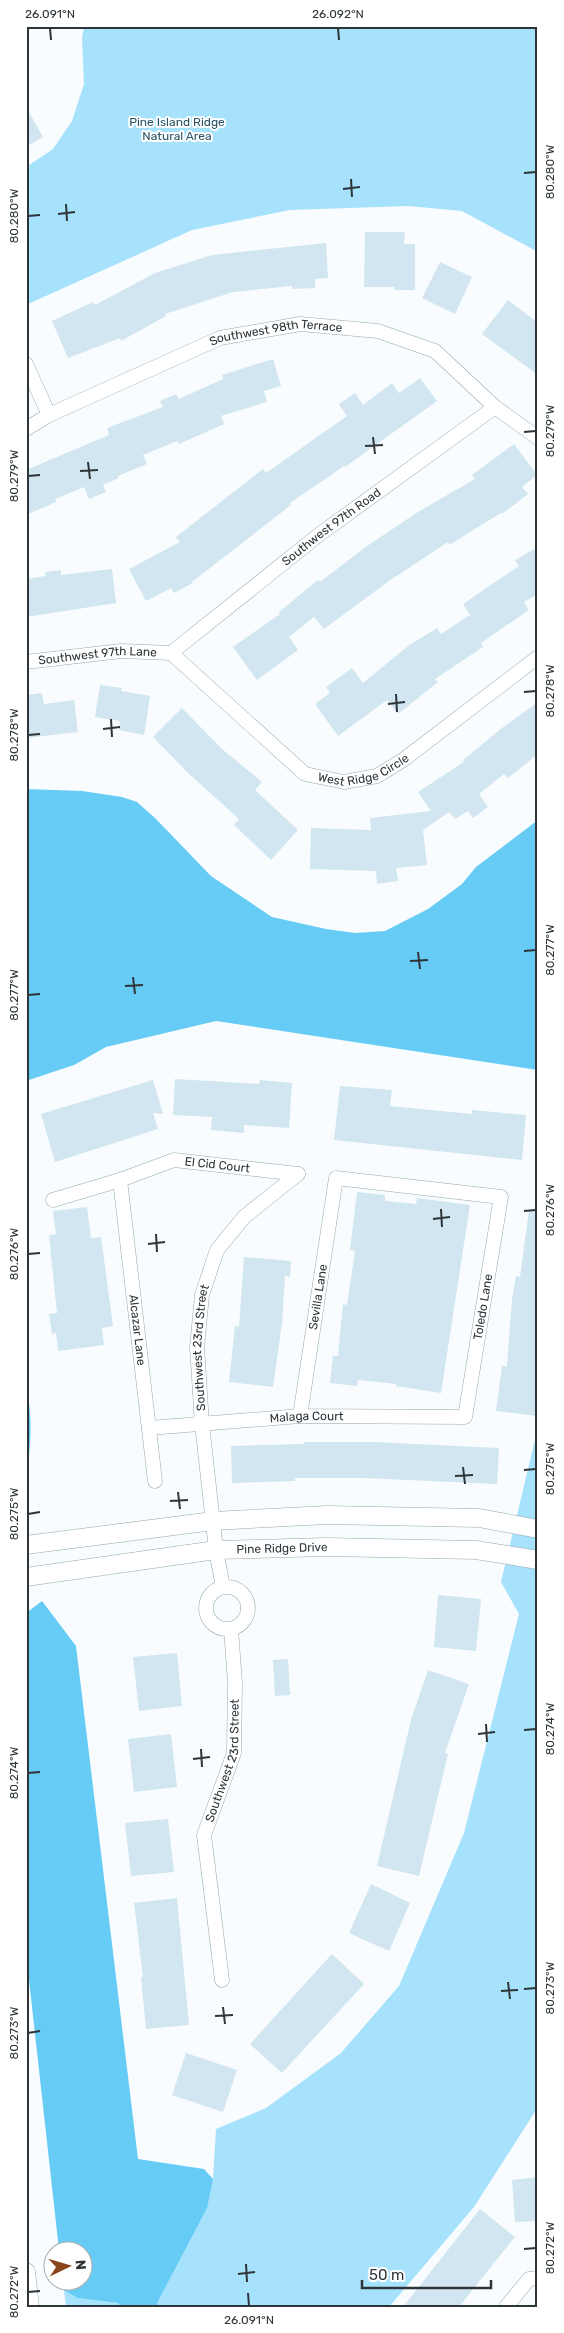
<svg xmlns="http://www.w3.org/2000/svg" width="564" height="2333" font-family="Rubik,sans-serif">
<style>
.green{fill:#a7e2fd}
.water{fill:#67ccf5}
.building{fill:#d1e6f0}
.lines{fill:none;stroke-linecap:round;stroke-linejoin:round}
.minor-casing{stroke:#94a8b1;stroke-width:15}
.tertiary-casing{stroke:#94a8b1;stroke-width:19}
.minor{stroke:#fff;stroke-width:14}
.tertiary{stroke:#fff;stroke-width:18}
.ticks{fill:none;stroke:#2d3539;stroke-width:2}
.labels{text-anchor:middle;dominant-baseline:central;stroke-width:4;stroke-linejoin:round;paint-order:stroke}
.park-label{font-size:12px;fill:#285365;stroke:#fff}
.street-label{font-size:12px;fill:#2d3539;stroke:#fff}
.neatline{fill:none;stroke:#2d3539;stroke-width:2}
.ticks-label{font-size:12px;text-anchor:middle;fill:#2d3539}
</style>
<rect width="100%" height="100%" fill="#f8fcfe"/>
<g class="green">
<polygon points="84,26 538,26 538,252 462,211 409,206 290,210 192,230 26,305 26,167 53,149 72,121 84,84 82,38"/>
<polygon points="538,1427 538,2107 474,2207 389,2307 66,2307 64,2290 77,2298 118,2303 213,2179 216,2129 266,2108 341,2053 399,1986 464,1833 519,1614 501,1582"/>
</g>
<g class="water">
<polygon points="26,789 82,791 122,797 137,802 155,818 211,876 272,917 326,929 355,933 385,931 428,909 462,884 476,867 538,820 538,1070 216,1021 106,1047 74,1065 26,1081"/>
<path d="M26 1384C33 1417 31 1446 26 1479Z"/>
<polygon points="42,1601 76,1646 138,2159 204,2169 213,2179 207,2208 157,2303 158,2307 121,2307 118,2303 77,2298 64,2290 63,2281 82,2280 82,2250 59,2250 26,1953 26,1613"/>
</g>
<g class="building">
<polygon points="26,107 43,137 26,147"/>
<polygon points="365,232 405,232 404,244 415,244 415,290 394,290 394,287 364,287"/>
<polygon points="326,243 328,278 315,279 315,288 292,289 292,286 233,292 165,314 166,316 121,341 120,338 68,358 52,321 93,302 95,305 155,273 212,255"/>
<polygon points="440,262 472,277 455,314 422,298"/>
<polygon points="508,300 538,323 538,375 482,334"/>
<polygon points="273,359 281,386 264,391 267,402 221,416 224,424 179,444 177,441 143,455 147,464 118,476 119,478 103,485 106,492 89,499 84,487 55,499 56,502 26,515 26,470 109,435 107,428 163,407 160,401 176,394 179,399 223,379 222,375"/>
<polygon points="420,378 437,401 345,467 344,466 290,503 291,505 192,582 193,583 174,593 171,588 146,601 129,569 180,542 176,537 263,469 266,473 347,416 339,404 355,393 363,405 392,383 399,393"/>
<polygon points="514,444 537,475 522,487 528,494 502,514 501,513 449,545 448,542 389,581 324,629 314,617 289,637 298,650 257,680 233,647 280,614 279,612 318,580 320,582 367,546 418,512 475,479 472,475"/>
<polygon points="538,547 538,594 524,602 529,610 481,643 483,647 435,679 438,682 398,714 387,700 338,736 315,704 330,693 326,687 352,668 363,683 408,646 437,628 441,634 470,615 463,604 519,566 515,560"/>
<polygon points="112,569 116,603 26,617 26,579 46,576 45,572 61,570 61,575"/>
<polygon points="100,685 122,688 121,691 150,696 144,735 119,730 120,721 95,717"/>
<polygon points="42,693 44,704 74,700 78,732 26,738 26,695"/>
<polygon points="538,702 538,754 508,778 504,774 479,794 488,807 473,818 468,811 455,819 449,812 423,830 427,865 396,868 398,881 377,884 376,871 310,869 311,828 371,830 370,818 431,811 418,792 464,762 463,760 502,728"/>
<polygon points="182,708 222,749 262,782 255,790 298,830 271,860 234,825 239,819 188,773 153,737"/>
<polygon points="175,1079 259,1084 260,1080 292,1083 289,1128 244,1125 244,1133 211,1130 212,1117 173,1115"/>
<polygon points="153,1080 163,1114 153,1113 158,1129 55,1162 41,1114"/>
<polygon points="340,1086 392,1090 390,1106 472,1114 472,1110 526,1115 522,1160 334,1140"/>
<polygon points="357,1192 385,1195 385,1201 416,1204 417,1198 470,1205 441,1393 396,1386 396,1384 358,1380 357,1386 330,1383 333,1356 338,1356 343,1304 347,1305 355,1251 350,1250"/>
<polygon points="87,1207 91,1238 101,1237 113,1326 102,1328 104,1345 58,1351 56,1333 52,1334 49,1314 57,1313 49,1235 56,1234 53,1211"/>
<polygon points="529,1210 538,1210 538,1416 496,1411 502,1366 507,1366 512,1299 516,1276 520,1277"/>
<polygon points="244,1257 291,1261 290,1277 285,1276 282,1323 273,1387 229,1382 235,1326 239,1327"/>
<polygon points="304,1442 373,1442 499,1448 497,1484 363,1478 295,1478 295,1481 232,1483 231,1446 304,1444"/>
<polygon points="438,1595 481,1599 476,1651 434,1647"/>
<polygon points="177,1653 182,1706 139,1711 133,1657"/>
<polygon points="288,1659 290,1695 275,1696 273,1660"/>
<polygon points="428,1670 469,1684 445,1753 448,1754 419,1876 377,1866 411,1720"/>
<polygon points="171,1734 177,1787 134,1792 128,1739"/>
<polygon points="168,1819 174,1872 131,1876 125,1823"/>
<polygon points="371,1884 410,1903 389,1951 349,1933"/>
<polygon points="177,1898 189,2025 146,2029 141,1977 143,1977 134,1903"/>
<polygon points="332,1954 364,1984 282,2073 250,2044"/>
<polygon points="186,2053 237,2070 223,2112 172,2095"/>
<polygon points="538,2177 538,2221 515,2222 512,2180"/>
<polygon points="480,2209 515,2237 482,2278 459,2307 403,2307"/>
</g>
<g class="lines">
<g class="minor-casing">
<g id="minor">
<polyline points="26,364 49,415"/>
<path id="s1" d="M26 429 49 415 220 338 300 324 378 331 435 351 495 407 538 438"/>
<path id="s2" d="M171 653 305 774 344 782 377 776 403 760 538 657"/>
<path id="s3" d="M171 653 320 534 495 407"/>
<path id="s4" d="M26 662 121 651 171 653"/>
<path id="s5" d="M120 1180 155 1481"/>
<path id="s6" d="M53 1200 120 1180 174 1160 298 1174"/>
<path id="s7" d="M149 1428 300 1416 465 1417 501 1197 336 1178 300 1416"/>
<circle cx="227" cy="1608" r="21"/>
<path id="s8" d="M223 1587 216 1550 202 1424 197 1347 202 1295 217 1250 244 1217 298 1174"/>
<path id="s9" d="M222 1980 204 1835 234 1753 235 1683 231 1629"/>
<polyline points="506,2307 529,2279 538,2278"/>
</g>
</g>
<g class="tertiary-casing">
<g id="tertiary">
<polyline points="26,1545 213,1521 327,1515 479,1518 538,1529"/>
<path id="s10" d="M26 1577 216 1550 327 1547 476 1550 538 1560"/>
<polyline points="26,2272 30,2307"/>
</g>
</g>
<use href="#minor" class="minor"/>
<use href="#tertiary" class="tertiary"/>
</g>
<path class="ticks" d="M50 28 51 40M338 28 339 40M524 173 536 172M351 179 352 197M343 189 360 187M66 204 67 221M58 214 75 212M28 216 40 215M524 432 536 431M373 437 375 454M365 446 383 445M88 462 90 479M80 471 98 470M28 476 40 475M524 692 536 691M396 694 397 712M388 704 405 702M111 719 112 737M103 729 120 727M28 735 40 734M524 951 536 950M418 952 420 969M410 961 428 960M133 977 135 994M125 986 143 985M28 995 40 994M441 1209 442 1227M524 1211 536 1210M433 1219 450 1217M156 1234 157 1252M148 1244 165 1242M28 1254 40 1253M463 1467 465 1484M524 1470 536 1469M455 1476 473 1475M178 1492 180 1509M170 1501 188 1500M28 1514 40 1512M486 1724 487 1742M524 1730 536 1729M478 1734 495 1732M201 1749 202 1767M193 1759 210 1757M28 1773 40 1772M508 1982 510 1999M524 1989 536 1988M501 1991 518 1990M223 2007 225 2024M215 2016 233 2015M28 2033 40 2031M524 2249 536 2248M246 2264 247 2282M238 2274 255 2272M28 2292 40 2291M248 2293 249 2306"/>
<g class="labels">
<g class="park-label">
<text x="177" y="122">Pine Island Ridge<tspan x="177" dy="14">Natural Area</tspan></text>
</g>
<g class="street-label">
<text stroke="none"><textPath href="#s1" startOffset="271">Southwest 98th Terrace</textPath></text>
<text stroke="none"><textPath href="#s3" startOffset="204">Southwest 97th Road</textPath></text>
<text stroke="none"><textPath href="#s4" startOffset="72">Southwest 97th Lane</textPath></text>
<text stroke="none"><textPath href="#s2" startOffset="242">West Ridge Circle</textPath></text>
<text stroke="none"><textPath href="#s6" startOffset="171">El Cid Court</textPath></text>
<text transform="translate(318 1297) rotate(-81)">Sevilla Lane</text>
<text stroke="none"><textPath href="#s7" startOffset="428">Toledo Lane</textPath></text>
<text stroke="none"><textPath href="#s5" startOffset="151">Alcazar Lane</textPath></text>
<text stroke="none"><textPath href="#s8" startOffset="241">Southwest 23rd Street</textPath></text>
<text stroke="none"><textPath href="#s7" startOffset="158">Malaga Court</textPath></text>
<text stroke="none"><textPath href="#s10" startOffset="258">Pine Ridge Drive</textPath></text>
<text stroke="none"><textPath href="#s9" startOffset="224">Southwest 23rd Street</textPath></text>
</g>
</g>
<rect width="564" height="2333" fill="none" stroke="#ffffff" stroke-width="55"/>
<g transform="translate(68 2266) rotate(85)"><circle r="24" fill="#ffffff" stroke="#abaeb0"/>
<path d="M0-4L9 19L0 12L-9 19Z" fill="#8b451e"/>
<text y="-8" font-size="14" font-weight="bold" text-anchor="middle" fill="#2d3539">N</text>
</g>
<path d="M362 2280v8h129v-8" fill="none" stroke="#2d3539" stroke-width="2.5"/>
<text x="369" y="2280" font-size="15" fill="#2d3539" stroke="#ffffff" stroke-width="4" paint-order="stroke">50 m</text>
<rect x="28" y="28" width="508" height="2278" class="neatline"/>
<g class="ticks-label">
<text x="50" y="18">26.091°N</text>
<text x="338" y="18">26.092°N</text>
<text transform="translate(550 172) rotate(-90)" y="4">80.280°W</text>
<text transform="translate(14 216) rotate(-90)" y="4">80.280°W</text>
<text transform="translate(550 431) rotate(-90)" y="4">80.279°W</text>
<text transform="translate(14 476) rotate(-90)" y="4">80.279°W</text>
<text transform="translate(550 691) rotate(-90)" y="4">80.278°W</text>
<text transform="translate(14 735) rotate(-90)" y="4">80.278°W</text>
<text transform="translate(550 950) rotate(-90)" y="4">80.277°W</text>
<text transform="translate(14 995) rotate(-90)" y="4">80.277°W</text>
<text transform="translate(550 1210) rotate(-90)" y="4">80.276°W</text>
<text transform="translate(14 1254) rotate(-90)" y="4">80.276°W</text>
<text transform="translate(550 1469) rotate(-90)" y="4">80.275°W</text>
<text transform="translate(14 1514) rotate(-90)" y="4">80.275°W</text>
<text transform="translate(550 1729) rotate(-90)" y="4">80.274°W</text>
<text transform="translate(14 1773) rotate(-90)" y="4">80.274°W</text>
<text transform="translate(550 1988) rotate(-90)" y="4">80.273°W</text>
<text transform="translate(14 2033) rotate(-90)" y="4">80.273°W</text>
<text transform="translate(550 2248) rotate(-90)" y="4">80.272°W</text>
<text transform="translate(14 2292) rotate(-90)" y="4">80.272°W</text>
<text x="249" y="2324">26.091°N</text>
</g>
</svg>
